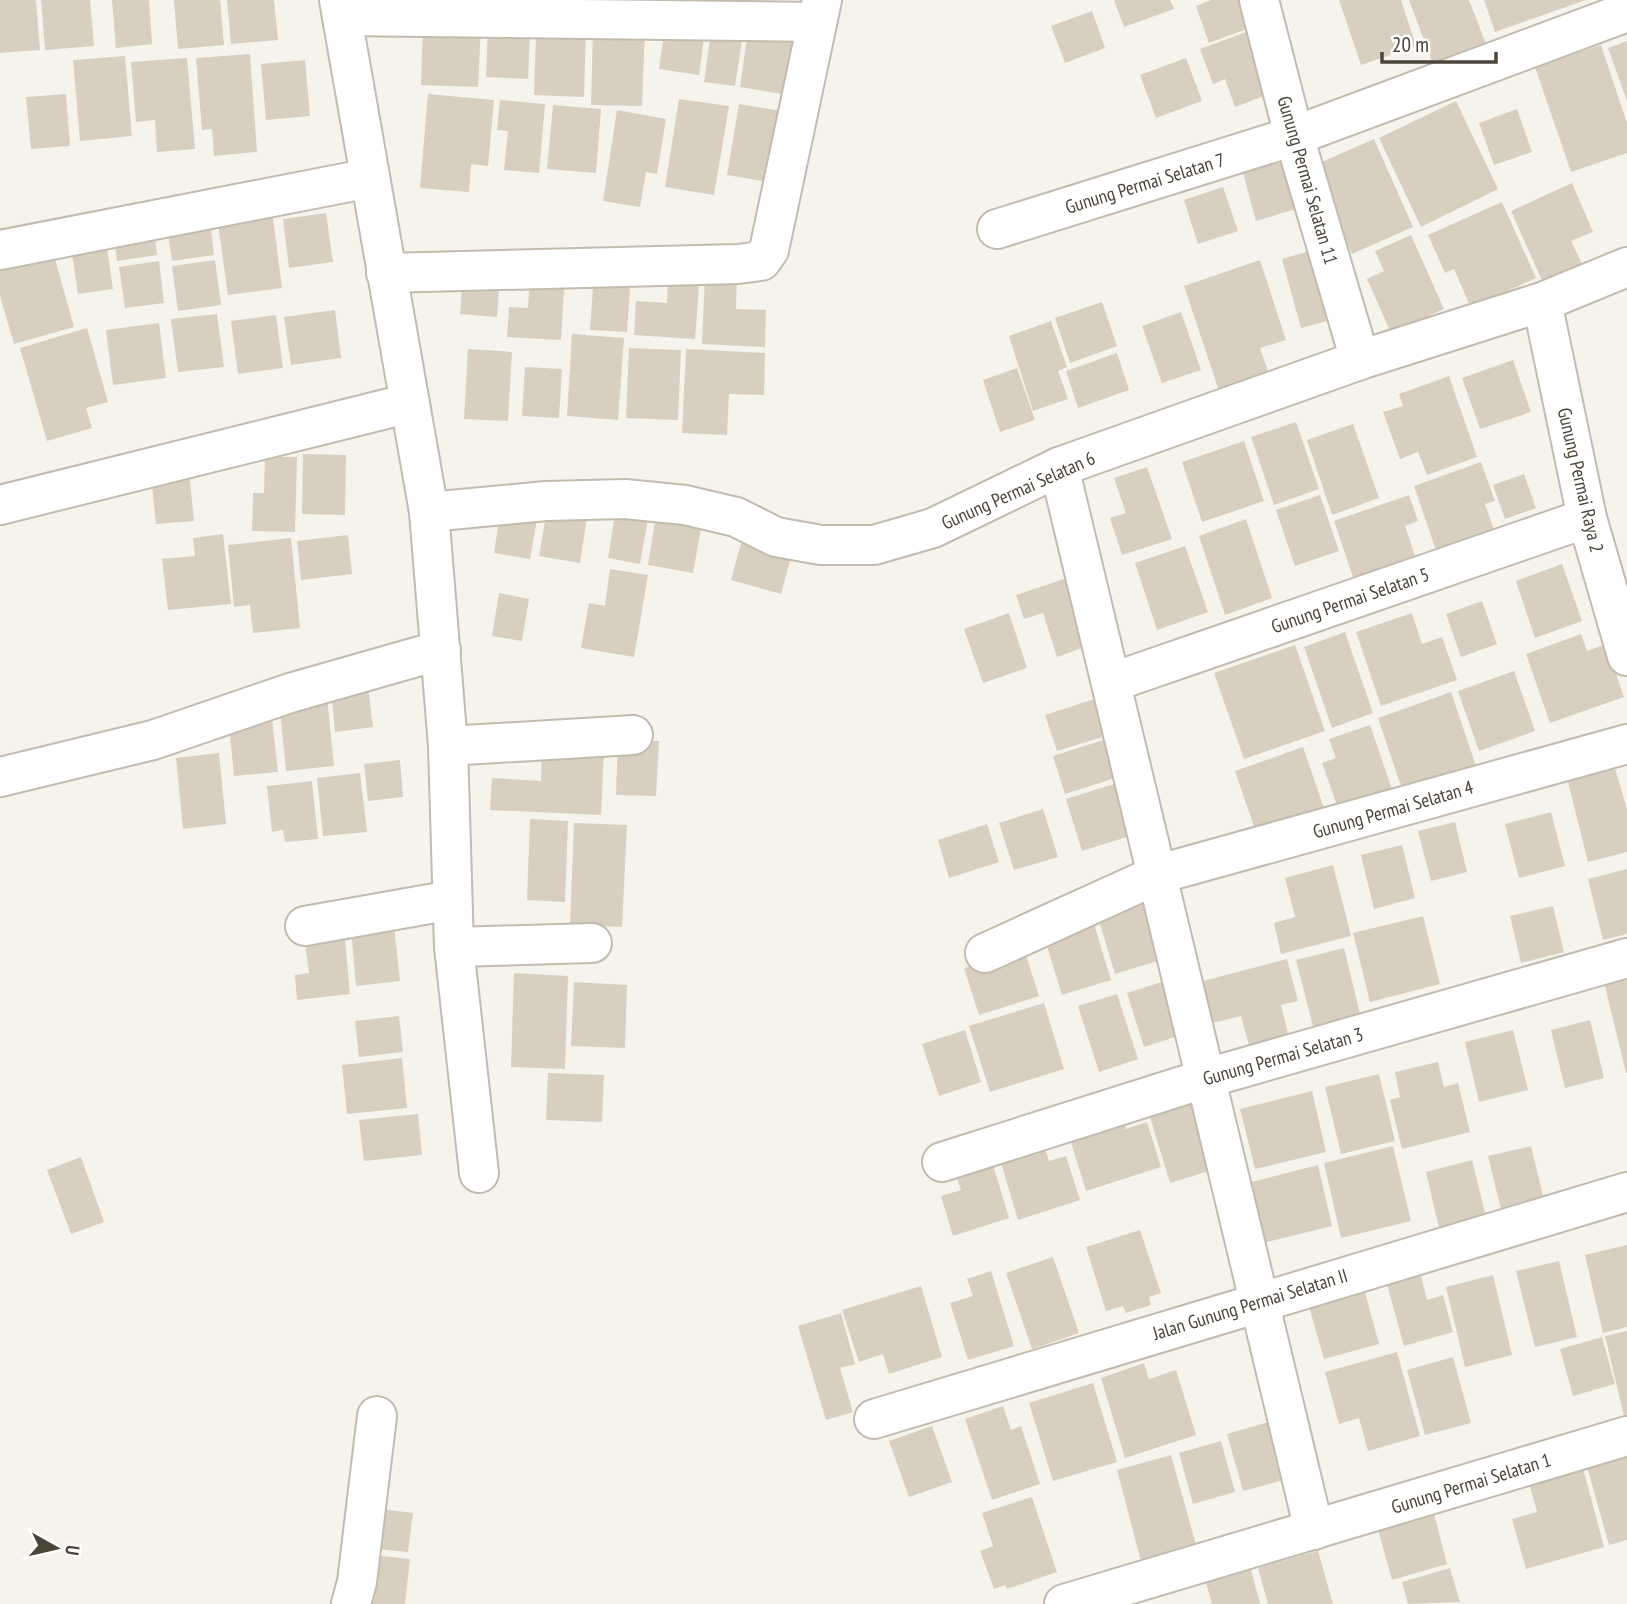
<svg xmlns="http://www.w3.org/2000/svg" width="1627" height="1604" font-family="'PT Sans Narrow',sans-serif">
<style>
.building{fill:#d8cfc1}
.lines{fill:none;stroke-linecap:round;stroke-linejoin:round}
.minor-casing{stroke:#c2bbae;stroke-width:42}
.minor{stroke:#fff;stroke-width:38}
.labels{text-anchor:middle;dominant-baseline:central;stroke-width:6;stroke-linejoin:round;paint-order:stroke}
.street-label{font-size:19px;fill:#4b4439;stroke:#fff}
</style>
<rect width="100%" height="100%" fill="#f6f3ec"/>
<g class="building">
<polygon points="0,0 36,0 40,50 0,53"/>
<polygon points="41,0 90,0 94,46 45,50"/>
<polygon points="112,0 149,0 152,44 116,48"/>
<polygon points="174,0 220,0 224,45 178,49"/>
<polygon points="227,0 274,0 278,40 231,44"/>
<polygon points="1114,0 1170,0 1174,9 1124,27"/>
<polygon points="1211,0 1249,0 1258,25 1209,43 1196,6"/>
<polygon points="1339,0 1401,0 1416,46 1361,65"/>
<polygon points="1409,0 1469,0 1486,44 1433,64"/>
<polygon points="1484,0 1586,0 1495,32"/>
<polygon points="1092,11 1105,48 1065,63 1051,26"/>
<polygon points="712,24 744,28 735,86 704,82"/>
<polygon points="423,25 481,26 478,87 421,85"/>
<polygon points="488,25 530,27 528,79 486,77"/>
<polygon points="556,26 586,27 584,97 534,95 536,38 555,39"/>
<polygon points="593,27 645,29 642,106 591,105"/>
<polygon points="665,27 705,32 699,75 659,69"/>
<polygon points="1257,28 1280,90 1235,107 1225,79 1213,84 1200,49"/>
<polygon points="748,31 801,39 793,96 740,87"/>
<polygon points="1627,41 1627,101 1608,48"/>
<polygon points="1601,45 1627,123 1627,153 1571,172 1535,67"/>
<polygon points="250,54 257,152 214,156 212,129 202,130 196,58"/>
<polygon points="125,56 132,136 80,141 73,60"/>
<polygon points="187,58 195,149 157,152 155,120 136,122 131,62"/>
<polygon points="1186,58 1202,101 1156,118 1140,75"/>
<polygon points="305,60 310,116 266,120 261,64"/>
<polygon points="66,94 70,146 31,149 26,97"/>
<polygon points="428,94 494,100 488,166 471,164 469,192 420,188"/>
<polygon points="679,99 729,106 714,195 665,187"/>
<polygon points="500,100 545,104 539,173 504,170 508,131 497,130"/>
<polygon points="1456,101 1498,189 1421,227 1379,138"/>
<polygon points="739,104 781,111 769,182 727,175"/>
<polygon points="553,105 601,109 596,173 547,169"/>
<polygon points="1517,109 1532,152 1494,165 1479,123"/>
<polygon points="617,110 666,119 657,174 646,172 640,207 603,201"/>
<polygon points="1374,139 1413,227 1352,254 1313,166"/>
<polygon points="1289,160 1302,207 1256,221 1243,173"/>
<polygon points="1572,183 1593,232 1571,241 1583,266 1544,285 1511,211"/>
<polygon points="1223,187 1238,231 1198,244 1184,200"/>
<polygon points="1502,202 1536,278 1471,308 1454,269 1445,273 1428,235"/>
<polygon points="272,210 282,288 228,295 217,217"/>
<polygon points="326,213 333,262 289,268 283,219"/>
<polygon points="210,221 214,255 172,261 167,227"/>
<polygon points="154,226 157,255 117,261 113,231"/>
<polygon points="105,234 113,289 78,294 70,239"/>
<polygon points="1411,235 1444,309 1391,333 1367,279 1384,271 1375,251"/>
<polygon points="51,245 74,327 14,344 0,296 0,259"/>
<polygon points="1323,247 1342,317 1301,328 1282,259"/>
<polygon points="215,260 221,305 178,311 172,266"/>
<polygon points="1260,260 1286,340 1260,348 1270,377 1220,394 1184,286"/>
<polygon points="159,261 164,303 125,308 119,267"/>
<polygon points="463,272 500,275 497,317 460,314"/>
<polygon points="530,272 565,274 561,340 507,337 509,307 528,308"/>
<polygon points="594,273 631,275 627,332 590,330"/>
<polygon points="705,274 737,275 736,309 766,310 765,347 702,344"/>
<polygon points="668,283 699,285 695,339 634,335 636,301 667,303"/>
<polygon points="1102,302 1117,346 1070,363 1055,318"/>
<polygon points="335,310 341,358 291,365 284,317"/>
<polygon points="1181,312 1201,370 1162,383 1142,326"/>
<polygon points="217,314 224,367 178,372 171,319"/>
<polygon points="276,315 283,368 238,374 231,321"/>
<polygon points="1051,321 1067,367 1058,371 1068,399 1033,411 1009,336"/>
<polygon points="159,323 166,378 113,385 106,330"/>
<polygon points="87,328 108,402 86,408 92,428 47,441 20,348"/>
<polygon points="572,334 624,338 618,420 567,416"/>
<polygon points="629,348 681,350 678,420 626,418"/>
<polygon points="468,349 512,352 508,421 464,419"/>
<polygon points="686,349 765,353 764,395 729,394 727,435 682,433"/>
<polygon points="1117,353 1129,390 1078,408 1066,371"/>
<polygon points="1513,360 1531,412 1480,429 1462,378"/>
<polygon points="525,367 562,369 559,418 522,416"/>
<polygon points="1017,368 1035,420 1000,432 983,380"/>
<polygon points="1449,376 1477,457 1427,475 1418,452 1400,459 1383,412 1403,406 1399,394"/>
<polygon points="1296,422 1319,489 1274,505 1251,437"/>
<polygon points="1353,424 1379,498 1332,515 1307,440"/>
<polygon points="1244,441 1264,501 1202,522 1182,462"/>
<polygon points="303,454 346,455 345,515 302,514"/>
<polygon points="265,457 297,457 295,532 252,531 253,493 264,493"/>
<polygon points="1481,462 1495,501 1485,504 1497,539 1439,559 1414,486"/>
<polygon points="1147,467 1172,539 1122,555 1110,518 1126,513 1114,478"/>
<polygon points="189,471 194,521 156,524 151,475"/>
<polygon points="1524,474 1536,508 1505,519 1493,485"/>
<polygon points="1320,495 1339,551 1295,566 1276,510"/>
<polygon points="1409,495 1418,521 1405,526 1416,559 1354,580 1334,521"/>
<polygon points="617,503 650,508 640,564 608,558"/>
<polygon points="501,508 538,514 530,559 494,553"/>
<polygon points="657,509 703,517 693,573 648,565"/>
<polygon points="547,510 587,517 580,563 539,556"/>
<polygon points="1246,519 1272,598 1225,615 1199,536"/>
<polygon points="744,532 794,546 781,594 731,580"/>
<polygon points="223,534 231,604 168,610 162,559 195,556 193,538"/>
<polygon points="348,535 352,574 301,580 297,541"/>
<polygon points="291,538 300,628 253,633 250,605 234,607 228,545"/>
<polygon points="1185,546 1208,612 1157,630 1135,563"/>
<polygon points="1562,564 1582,621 1535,638 1516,581"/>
<polygon points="610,569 648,575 634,657 581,648 589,603 605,606"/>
<polygon points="1070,577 1093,644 1057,657 1043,613 1024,619 1016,595"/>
<polygon points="499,593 529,599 522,641 492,636"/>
<polygon points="1482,601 1497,644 1461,657 1446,614"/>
<polygon points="1009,613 1027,668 983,683 964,629"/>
<polygon points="1412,613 1422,644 1442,637 1457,680 1381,706 1356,632"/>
<polygon points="1345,632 1373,713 1332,728 1304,647"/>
<polygon points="1581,634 1587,651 1606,644 1624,697 1550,723 1526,654"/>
<polygon points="1295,645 1325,731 1244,759 1214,673"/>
<polygon points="1514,671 1535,731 1479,751 1458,691"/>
<polygon points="368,687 373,727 335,732 331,691"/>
<polygon points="1451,692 1476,766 1403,792 1378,718"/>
<polygon points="1110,694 1122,731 1057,751 1045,715"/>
<polygon points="327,695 334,766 286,771 279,701"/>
<polygon points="271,710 278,772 234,776 228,715"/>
<polygon points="1370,725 1393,792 1339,811 1322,763 1336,758 1329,739"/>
<polygon points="1119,735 1131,773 1065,794 1053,756"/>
<polygon points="618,740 659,741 656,796 616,795"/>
<polygon points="542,745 604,748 601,815 490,810 492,778 541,781"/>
<polygon points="1303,747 1325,811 1257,835 1235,771"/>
<polygon points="219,753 226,824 183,829 176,758"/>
<polygon points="400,760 403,797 368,801 364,764"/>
<polygon points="1614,765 1627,809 1627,852 1588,862 1567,778"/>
<polygon points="360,773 367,832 323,836 317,778"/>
<polygon points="1130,779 1146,831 1082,851 1066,799"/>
<polygon points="312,781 318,839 285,842 283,830 272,832 267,786"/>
<polygon points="1043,809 1058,857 1014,870 999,823"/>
<polygon points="1551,812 1565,866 1519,878 1505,824"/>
<polygon points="530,819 568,821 565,902 527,900"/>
<polygon points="1455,822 1467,872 1431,881 1418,831"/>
<polygon points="574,823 627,825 622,927 570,925"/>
<polygon points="987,824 999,862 949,878 938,840"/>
<polygon points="1402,845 1415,898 1374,909 1361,855"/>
<polygon points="1333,865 1351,936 1281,954 1274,923 1295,917 1285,878"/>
<polygon points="1627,869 1627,934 1603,940 1588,879"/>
<polygon points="1149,900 1167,958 1115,974 1098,917"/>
<polygon points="1553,906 1564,952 1521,963 1510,916"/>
<polygon points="1423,916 1440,984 1370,1002 1353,933"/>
<polygon points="1094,924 1111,980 1062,995 1045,940"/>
<polygon points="394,925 400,981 356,986 351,929"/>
<polygon points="344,929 350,994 297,1000 295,975 309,973 304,934"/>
<polygon points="1344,948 1360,1014 1313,1026 1296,960"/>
<polygon points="1024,949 1039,996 979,1015 964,968"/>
<polygon points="1287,959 1298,1001 1281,1005 1288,1034 1249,1045 1241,1016 1213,1023 1203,981"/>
<polygon points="514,973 568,976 565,1069 511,1067"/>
<polygon points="1627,976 1627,1073 1626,1073 1604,982"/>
<polygon points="1177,977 1194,1031 1144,1047 1127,993"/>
<polygon points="574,982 627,985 625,1048 571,1046"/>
<polygon points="1117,994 1138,1059 1099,1072 1078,1006"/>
<polygon points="1044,1003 1064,1069 990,1092 969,1026"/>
<polygon points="399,1016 403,1052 359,1057 355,1021"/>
<polygon points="1590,1020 1604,1078 1565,1088 1551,1030"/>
<polygon points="965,1030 981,1082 939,1096 922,1044"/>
<polygon points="1513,1030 1528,1090 1479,1102 1465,1042"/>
<polygon points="402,1058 407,1108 347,1114 342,1065"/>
<polygon points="1438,1062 1444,1087 1458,1083 1470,1132 1402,1149 1390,1100 1400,1097 1395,1072"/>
<polygon points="548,1073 604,1075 602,1122 546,1120"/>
<polygon points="1379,1074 1395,1141 1341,1154 1325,1087"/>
<polygon points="1200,1087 1225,1166 1170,1183 1146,1104"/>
<polygon points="1312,1091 1326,1152 1255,1169 1240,1109"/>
<polygon points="418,1114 422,1155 364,1161 359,1120"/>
<polygon points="1123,1118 1126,1129 1147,1122 1161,1167 1086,1191 1069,1136"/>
<polygon points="1043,1142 1049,1161 1066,1156 1080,1200 1018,1220 999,1156"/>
<polygon points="1393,1146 1411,1221 1341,1238 1324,1163"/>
<polygon points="1531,1146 1546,1208 1503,1218 1488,1156"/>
<polygon points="990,1155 1009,1218 953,1236 941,1196 961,1190 953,1166"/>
<polygon points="81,1157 104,1222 71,1234 47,1170"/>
<polygon points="1472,1160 1487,1221 1440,1232 1426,1172"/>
<polygon points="1318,1165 1332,1226 1259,1244 1244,1184"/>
<polygon points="1140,1230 1161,1293 1149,1297 1151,1305 1126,1313 1123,1306 1106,1311 1086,1247"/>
<polygon points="1627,1245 1627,1327 1603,1333 1585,1255"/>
<polygon points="1053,1257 1079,1333 1032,1349 1006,1273"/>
<polygon points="1559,1261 1577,1337 1535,1347 1516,1271"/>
<polygon points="991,1271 1014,1346 968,1360 950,1303 973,1296 967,1279"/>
<polygon points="1420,1272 1427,1300 1443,1295 1453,1332 1404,1346 1386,1281"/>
<polygon points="1493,1275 1512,1355 1465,1367 1446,1287"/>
<polygon points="1362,1281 1379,1344 1324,1359 1306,1296"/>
<polygon points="921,1286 942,1357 889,1374 883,1354 859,1362 842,1310"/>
<polygon points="841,1313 855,1364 840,1368 853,1412 826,1420 798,1326"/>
<polygon points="1627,1331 1627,1420 1625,1420 1605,1336"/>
<polygon points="1602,1337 1615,1384 1573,1396 1560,1349"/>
<polygon points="1397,1352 1420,1436 1368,1451 1359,1418 1339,1424 1325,1372"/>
<polygon points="1453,1357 1471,1423 1425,1435 1407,1370"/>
<polygon points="1144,1363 1149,1379 1176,1370 1196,1435 1125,1458 1101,1378"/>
<polygon points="1093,1383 1117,1462 1053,1481 1029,1403"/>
<polygon points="1003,1406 1011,1430 1021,1426 1040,1484 992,1500 965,1419"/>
<polygon points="1275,1420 1291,1478 1243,1491 1227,1434"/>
<polygon points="932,1426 952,1482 909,1497 889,1441"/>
<polygon points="1221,1441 1235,1492 1193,1504 1179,1453"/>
<polygon points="1627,1452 1627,1540 1609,1545 1586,1463"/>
<polygon points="1171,1455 1196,1545 1141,1561 1117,1470"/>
<polygon points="1583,1468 1604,1547 1526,1569 1512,1519 1537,1512 1529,1483"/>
<polygon points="1032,1497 1057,1572 1007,1589 1005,1585 994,1589 980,1551 993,1546 982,1513"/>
<polygon points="381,1509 413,1513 408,1552 376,1549"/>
<polygon points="1433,1510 1447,1564 1392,1580 1377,1526"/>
<polygon points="1318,1551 1333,1604 1268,1604 1258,1568"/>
<polygon points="374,1555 410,1559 405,1604 368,1604"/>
<polygon points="1250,1566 1260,1604 1212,1604 1205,1579"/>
<polygon points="1450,1568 1460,1602 1408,1604 1402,1582"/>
</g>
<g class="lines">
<g class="minor-casing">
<g id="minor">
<polyline points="339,0 429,512 448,746 454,947 479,1173"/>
<polyline points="1259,0 1294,136 1360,360"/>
<polyline points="342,16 817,22"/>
<polyline points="997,229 1294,136 1627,12"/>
<polyline points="0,250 370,178"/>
<polyline points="386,273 738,264 761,261 769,250 822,0"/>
<polyline points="1542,302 1587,518 1627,656"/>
<polyline points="1059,467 1314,1530"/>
<polyline points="0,505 410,403"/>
<polyline points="429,512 546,501 625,499 685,505 736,517 776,537 821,545 874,545 933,528 1059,467 1360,360 1542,302 1627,267"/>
<polyline points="1113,682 1587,518"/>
<polyline points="448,746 633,735"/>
<polyline points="0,777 153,740 290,693 441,650"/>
<polyline points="305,926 452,900"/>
<polyline points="454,947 592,943"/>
<polyline points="985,953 1159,874 1627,744"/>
<polyline points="942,1162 1207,1078 1627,958"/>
<polyline points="874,1419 1627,1192"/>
<polyline points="351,1604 357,1582 377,1416"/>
<polyline points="1064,1604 1627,1436"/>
</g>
</g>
<use href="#minor" class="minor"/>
</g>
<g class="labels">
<g class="street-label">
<text transform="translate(1308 180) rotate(74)">Gunung Permai Selatan 11</text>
<text transform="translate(1145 183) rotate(-17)">Gunung Permai Selatan 7</text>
<text transform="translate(1581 480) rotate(77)">Gunung Permai Raya 2</text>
<text transform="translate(1018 490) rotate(-24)">Gunung Permai Selatan 6</text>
<text transform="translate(1350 600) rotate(-19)">Gunung Permai Selatan 5</text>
<text transform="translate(1393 809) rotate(-16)">Gunung Permai Selatan 4</text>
<text transform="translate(1283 1056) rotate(-16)">Gunung Permai Selatan 3</text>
<text transform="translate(1250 1304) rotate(-17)">Jalan Gunung Permai Selatan II</text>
<text transform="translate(1471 1483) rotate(-17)">Gunung Permai Selatan 1</text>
</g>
</g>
<g transform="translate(56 1548) rotate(98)" stroke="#ffffff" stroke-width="5" paint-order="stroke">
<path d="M0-5L12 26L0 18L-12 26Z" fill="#4b4439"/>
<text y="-10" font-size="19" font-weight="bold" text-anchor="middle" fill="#4b4439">U</text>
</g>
<path d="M1382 52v10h114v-10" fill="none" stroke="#4b4439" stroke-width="3.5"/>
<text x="1392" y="52" font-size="21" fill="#4b4439" stroke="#ffffff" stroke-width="5" paint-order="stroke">20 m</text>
</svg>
